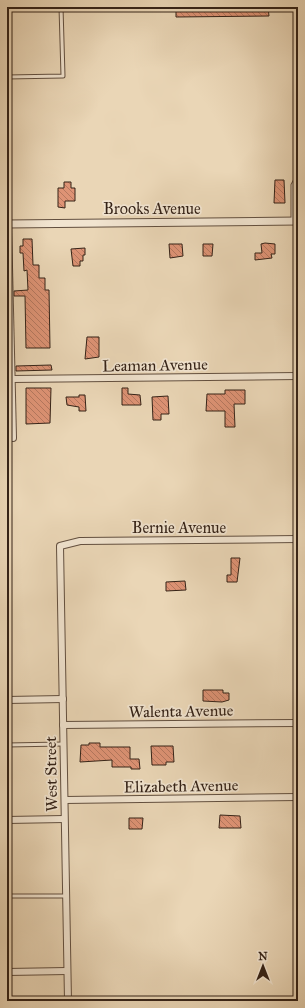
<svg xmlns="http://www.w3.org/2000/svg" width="305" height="1008" font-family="'IM FELL Great Primer',serif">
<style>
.building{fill:url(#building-back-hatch);stroke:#342217}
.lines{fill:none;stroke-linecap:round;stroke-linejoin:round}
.service-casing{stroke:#624f3f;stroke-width:5}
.minor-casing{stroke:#624f3f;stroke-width:8}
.tertiary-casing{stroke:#624f3f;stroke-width:9}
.service{stroke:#f1e4d0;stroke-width:3}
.minor{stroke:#f1e4d0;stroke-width:6}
.tertiary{stroke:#f1e4d0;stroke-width:7}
.labels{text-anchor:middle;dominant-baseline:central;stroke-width:3.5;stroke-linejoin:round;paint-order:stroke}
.street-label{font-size:16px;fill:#342217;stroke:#f1e4d0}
</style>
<defs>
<pattern id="building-back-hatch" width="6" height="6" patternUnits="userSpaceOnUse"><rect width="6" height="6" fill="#de9375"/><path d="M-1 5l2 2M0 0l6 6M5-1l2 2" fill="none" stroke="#b5785f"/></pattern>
</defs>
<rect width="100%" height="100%" fill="#ead6b6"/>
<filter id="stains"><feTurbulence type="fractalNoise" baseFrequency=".005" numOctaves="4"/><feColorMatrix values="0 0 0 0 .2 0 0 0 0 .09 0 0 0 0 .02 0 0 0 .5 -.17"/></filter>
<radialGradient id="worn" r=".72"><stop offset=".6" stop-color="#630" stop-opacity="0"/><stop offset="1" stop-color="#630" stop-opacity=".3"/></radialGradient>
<g class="building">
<polygon points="176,7 268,7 269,16 176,17"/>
<polygon points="275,180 284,180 285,203 274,203"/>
<polygon points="64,182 71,182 71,188 75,188 75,201 65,201 65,208 58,207 58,188 64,188"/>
<polygon points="23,239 32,239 33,265 39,265 39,278 45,278 45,290 49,290 50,348 26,348 25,296 14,296 14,291 28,290 27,270 24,271 23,253 20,253 20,246 23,246"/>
<polygon points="265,243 275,244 275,254 271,254 272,258 255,260 255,253 262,253 261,244"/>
<polygon points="169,244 182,244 183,256 170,258"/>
<polygon points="203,244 213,244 212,256 203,256"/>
<polygon points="85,248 85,255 83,255 83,261 80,261 80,266 73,266 71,249"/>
<polygon points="87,337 99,337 99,357 85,359"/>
<polygon points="51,365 52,370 16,371 16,366"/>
<polygon points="26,388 51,388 50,423 26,424"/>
<polygon points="122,388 128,388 128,394 140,395 141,405 122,405"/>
<polygon points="225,390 245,390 245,404 234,404 235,427 225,427 225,411 206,411 207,394 225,394"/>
<polygon points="79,395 85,395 86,411 79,411 79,407 67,405 66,397 79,397"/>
<polygon points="168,396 169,414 161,414 161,420 153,420 152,397"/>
<polygon points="231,558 240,558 237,582 227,582 227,575 231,575"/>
<polygon points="185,581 186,590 166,591 166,582"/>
<polygon points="203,690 223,690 223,693 229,693 229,700 222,702 203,701"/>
<polygon points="89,743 100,743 100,747 130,747 130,759 139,759 140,769 131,769 131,767 112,767 112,760 80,762 81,745 89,745"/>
<polygon points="151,746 173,746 174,762 166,762 166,765 152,765"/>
<polygon points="220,815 240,816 241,828 219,828"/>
<polygon points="129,818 143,818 142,829 129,829"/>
</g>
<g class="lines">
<g class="service-casing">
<g id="service">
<polyline points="7,77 63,76 61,7"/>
<polyline points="293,221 293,185 298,176"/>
<polyline points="7,745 63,744"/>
<polyline points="7,896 66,896"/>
</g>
</g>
<g class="minor-casing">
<g id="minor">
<polyline points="8,224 13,438"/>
<polyline points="12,379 298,376"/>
<polyline points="7,700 63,699"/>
<polyline points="63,725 298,723"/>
<polyline points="65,800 298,797"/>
<polyline points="7,820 64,819"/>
<polyline points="7,972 67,971"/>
<polyline points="68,1001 60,546 80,541 298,539"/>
</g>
</g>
<g class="tertiary-casing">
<polyline id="tertiary" points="7,224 298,221"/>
</g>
<use href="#service" class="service"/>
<use href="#minor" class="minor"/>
<use href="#tertiary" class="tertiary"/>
</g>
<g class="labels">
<g class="street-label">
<text x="152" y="208">Brooks Avenue</text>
<text transform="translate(155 365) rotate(-1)">Leaman Avenue</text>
<text x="179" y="527">Bernie Avenue</text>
<text transform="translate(181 711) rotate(-1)">Walenta Avenue</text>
<text transform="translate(51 774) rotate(-91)">West Street</text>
<text transform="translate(181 786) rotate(-1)">Elizabeth Avenue</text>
</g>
</g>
<rect width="305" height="1008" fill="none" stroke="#ead6b6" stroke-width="24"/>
<rect x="8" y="8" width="289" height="992" fill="none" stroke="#342217" stroke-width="2"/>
<rect x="12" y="12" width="281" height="984" fill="none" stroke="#342217"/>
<g transform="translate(263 966)" stroke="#f1e4d0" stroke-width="3" paint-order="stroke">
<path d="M0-3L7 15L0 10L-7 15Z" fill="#342217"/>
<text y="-6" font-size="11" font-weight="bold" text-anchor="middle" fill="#342217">N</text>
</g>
<rect width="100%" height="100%" filter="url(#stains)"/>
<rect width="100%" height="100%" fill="url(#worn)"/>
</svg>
